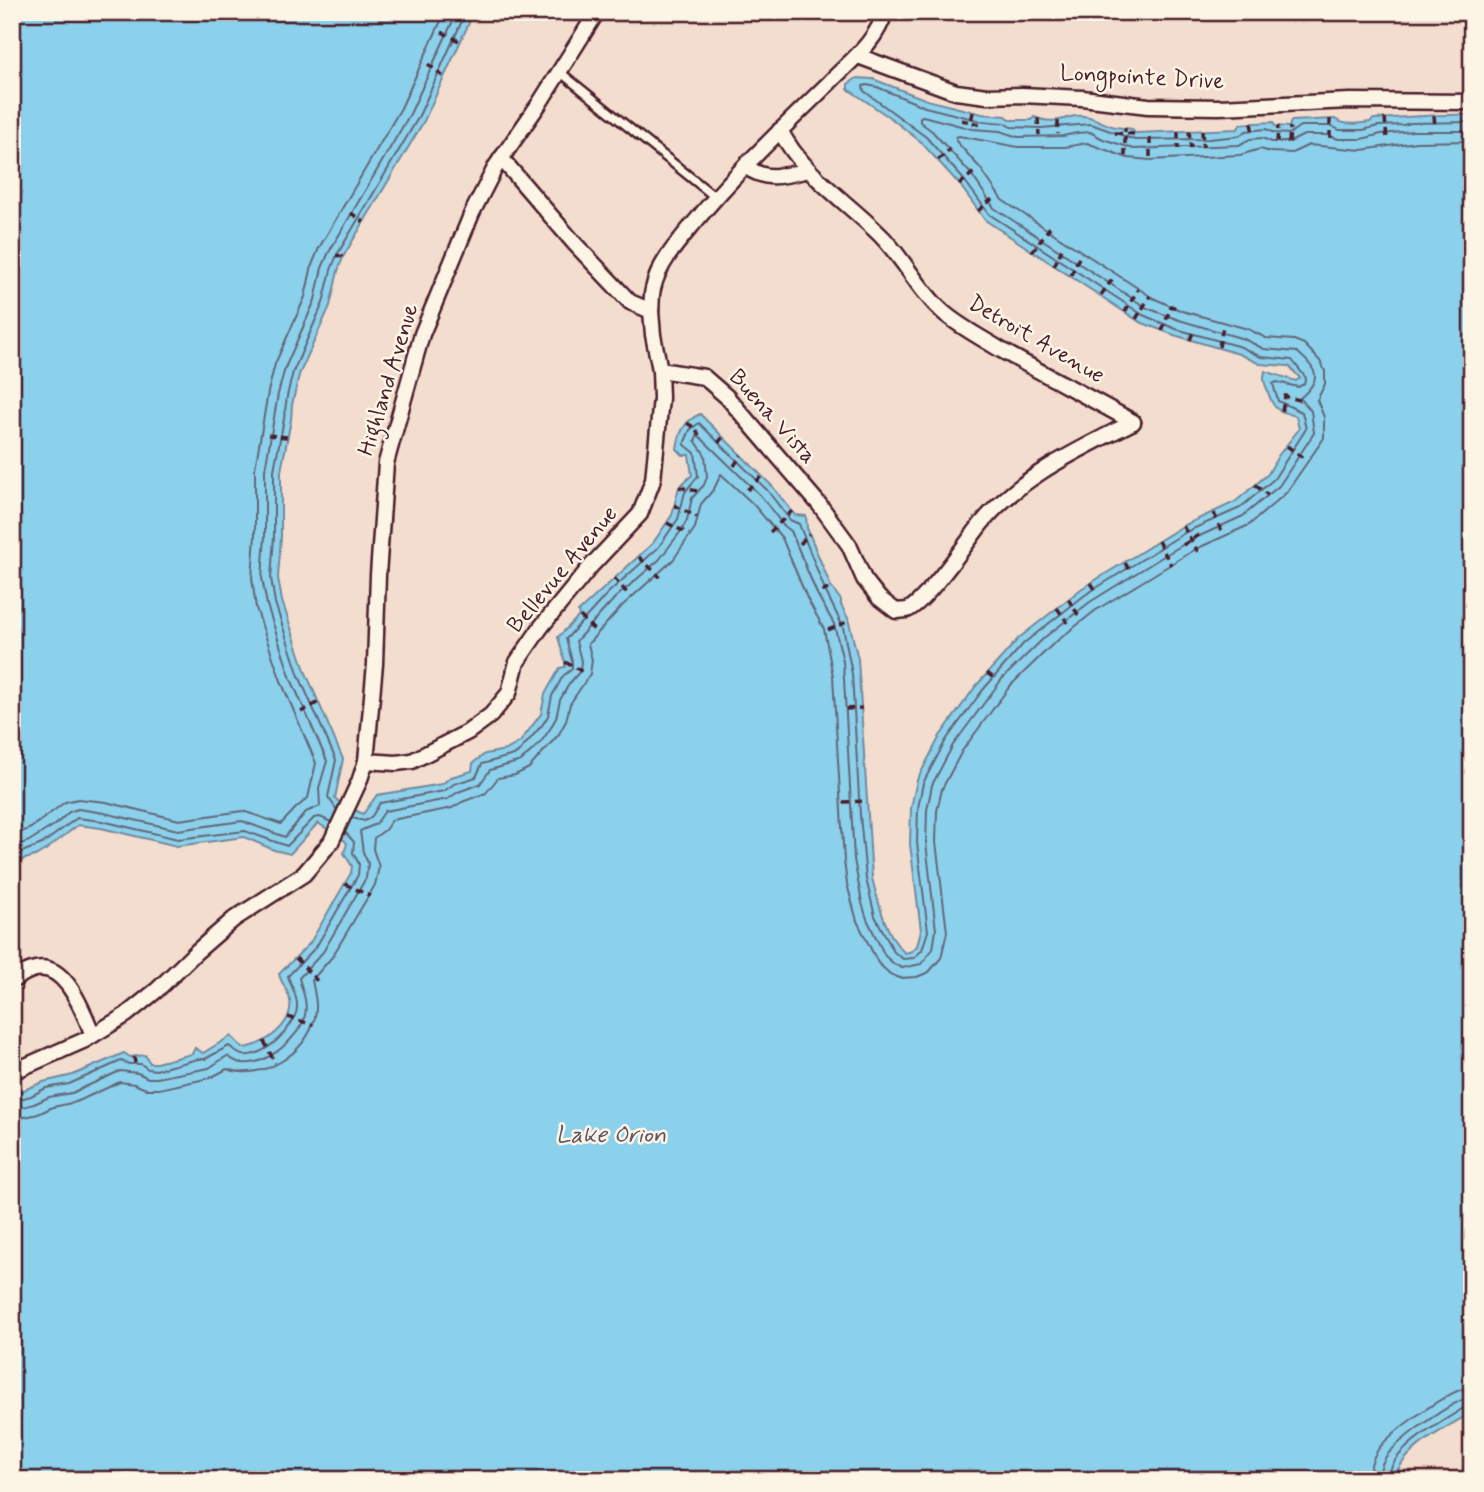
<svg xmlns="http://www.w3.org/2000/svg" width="1484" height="1492" font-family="Mynerve,sans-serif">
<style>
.water{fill:#8bd1ec;stroke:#718a9f;stroke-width:2}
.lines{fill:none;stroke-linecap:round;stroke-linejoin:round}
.shore{stroke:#646678;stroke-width:2}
.service-casing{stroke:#4a1f2b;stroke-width:12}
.minor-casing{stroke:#4a1f2b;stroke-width:19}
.path{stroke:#4a1f2b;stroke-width:3.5;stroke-dasharray:7 5;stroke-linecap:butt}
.service{stroke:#fcf5e5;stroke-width:7}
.minor{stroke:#fcf5e5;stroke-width:14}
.labels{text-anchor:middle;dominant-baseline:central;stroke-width:5;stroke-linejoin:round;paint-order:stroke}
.street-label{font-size:23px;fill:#4a1f2b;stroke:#fcf5e5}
.water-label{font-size:24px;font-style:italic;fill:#5e5465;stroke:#fcf5e5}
</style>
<rect width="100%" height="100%" fill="#f3ddce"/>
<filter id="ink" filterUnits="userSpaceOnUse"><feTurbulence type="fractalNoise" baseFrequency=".0143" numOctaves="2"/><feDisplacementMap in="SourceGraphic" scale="14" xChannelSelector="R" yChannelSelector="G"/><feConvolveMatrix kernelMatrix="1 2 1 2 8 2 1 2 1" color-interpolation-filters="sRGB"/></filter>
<g filter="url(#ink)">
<path class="water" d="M12 12H474L424 121 343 257 338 271 330 306 299 375 292 405 291 420 281 471V537L278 578 282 601 306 673 343 759 335 798 340 803 363 814 377 795 442 784 451 777 472 771 473 763 485 754 506 750 520 742 541 714 545 694 560 668 565 667V662L558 637 579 616 578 612 653 543 672 515 679 487 692 475 689 455H683L677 449C679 433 684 421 700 414L772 486 795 515 806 516 807 528 831 587 841 600V605L848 618 858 659 872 878C878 901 886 937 905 953L912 951 917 946 921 930 910 844 911 808 917 780 940 736 976 686 1019 638 1081 589 1183 526 1235 502 1268 474 1278 456 1299 429 1296 416C1276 411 1273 409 1267 389 1264 382 1263 379 1265 371L1296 381 1300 378 1289 366 1260 364 1239 354 1174 335 1140 322 985 220 960 185 921 142 892 119 848 89V84L857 78 873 79 927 100 982 114 1006 116 1011 120H1032L1034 117C1048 123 1058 121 1071 117 1088 112 1100 123 1115 127 1121 128 1127 128 1132 129L1135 133 1238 129 1240 124 1273 122 1275 126 1289 127 1291 121 1335 119C1344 126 1359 124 1370 122L1374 119C1407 118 1438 113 1472 115V1412C1448 1427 1399 1450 1395 1480H12V1095L43 1082 73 1075 124 1053 130 1057 145 1055 150 1063H156L192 1054 195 1048 203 1053 231 1036 243 1048C265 1045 294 1025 290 1000 288 990 281 983 279 974L310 943 351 873 352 866 344 853 347 844 345 841 318 823 290 854 274 850 244 837 177 846 101 828 78 825 47 849 35 856 12 863Z"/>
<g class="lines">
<g class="shore">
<polyline points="337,810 328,797 336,760 299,676 275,603 271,578 274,537 274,470 284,419 287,396 293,372 323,303 331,270 337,255 418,118 466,12"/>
<polyline points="352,818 365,821 372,816 380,803 444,791 454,784 476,777 482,764 517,754 543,724 548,716 552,696 563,676 572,669 572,661 566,639 609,592 658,548 678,519 685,492 698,476 695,453 684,444 690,430 699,423 767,490 790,520 799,524 825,590 843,627 852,674 860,815 866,879 875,916 894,952 903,959 914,958 922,950 928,931 917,843 918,808 923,783 946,740 982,691 1024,643 1085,595 1186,532 1240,508 1274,479 1306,429 1302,412 1278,401 1273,384 1277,382 1298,387 1304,384 1306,378 1292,360 1261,357 1241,347 1176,329 1143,315 989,214 965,181 926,137 864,91 863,86 867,85 877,87 925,107 981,121 1004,123 1011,127 1041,128 1091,124 1135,140 1209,139 1239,136 1246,131 1266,129 1274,133 1289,134 1300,126 1332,126 1339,130 1363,130 1378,126 1403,125 1411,123 1472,122"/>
<polyline points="12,836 31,828 65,802 78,799 106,802 179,820 243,811 281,824 296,808 308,798 316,763 281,681 256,608 252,578 255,536 255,469 268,392 275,364 305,297 312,265 319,248 401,108 445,12"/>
<polyline points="12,847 29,841 56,824 69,812 78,809 104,813 178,830 242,821 285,837 306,812 320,806 319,788 327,761 291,679 267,605 262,578 265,536 265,470 278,394 285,368 315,300 322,268 329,252 410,114 457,12"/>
<polyline points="12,856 42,844 77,818 102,821 178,839 245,831 287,846 314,818 320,817 331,822"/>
<path d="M12 1101 31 1096 46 1088 69 1084 121 1061 129 1064H141L148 1069 156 1070 198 1059H205L229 1046C233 1048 237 1054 242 1055 263 1059 295 1028 297 1008 298 995 291 987 288 976L316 947 358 875 359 864 353 853 354 842 345 832"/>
<path d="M12 1110 34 1104 49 1097 72 1093 120 1071 138 1073 148 1078H157L209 1068 227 1056C232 1059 237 1063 242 1063 266 1066 300 1038 305 1015 308 1001 302 991 299 978L323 952 366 878 368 863 363 852 360 831 376 824 385 811 448 799 458 792 480 784 490 770 521 761 541 742 550 729 556 718 560 700 569 684 580 671 581 661 576 641 615 598 659 560 681 531 687 520 692 498 704 485 707 477 705 455 695 440 698 435 761 496 783 525 791 531 817 594 834 624 843 661 854 859 862 903 867 919 885 956 894 964 902 968 921 964 933 949 936 930 926 843 927 810 932 785 953 745 1002 679 1045 637 1090 602 1167 554 1191 540 1243 516 1279 486 1314 433 1311 411 1300 398C1321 380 1320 371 1297 352L1264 349 1244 339 1179 320 1147 308 994 208 972 175 932 131 920 122V117L923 116 972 129 1000 131 1018 137 1063 136 1077 133 1090 132 1103 139 1134 149 1239 145 1250 139 1262 138 1272 142H1290L1304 135H1328L1338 139H1362L1381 134 1413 131H1472"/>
<path d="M12 1120 38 1114 53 1107 76 1102 120 1082 134 1084 146 1089H159L210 1078 227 1069C261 1082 307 1054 315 1017 318 1004 314 992 312 980L332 957 375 885 379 867 373 849 374 838 385 830 392 820 452 808 462 802 486 793 498 778 515 775 529 768 559 734 566 721 570 704 590 674 592 660 588 644 622 606 673 560 695 528 701 504 714 489 721 474 753 504 782 538 807 598 824 629 833 676 844 861 847 884 857 921 878 963 890 974 900 978 917 977 929 972 941 958 947 932 936 842 937 811 942 789 962 751 1010 686 1052 645 1096 610 1173 563 1196 549 1249 525 1286 493 1324 438V417L1317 400 1325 384V371L1320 361 1304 344 1294 340 1266 338 1248 329 1182 311 1153 298 1002 200 981 169 956 141V137L959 136 1018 147H1065L1087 143 1128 158 1150 160 1240 155 1260 149 1271 152 1292 153 1309 145 1362 150 1416 142 1472 141"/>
<path d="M1369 1480C1369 1468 1372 1458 1379 1448 1393 1431 1450 1388 1472 1387"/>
<path d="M1379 1480C1379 1472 1381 1465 1385 1458 1395 1442 1454 1399 1472 1397"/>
<path d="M1388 1480C1389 1448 1442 1423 1465 1407L1472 1406"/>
</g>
<g class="service-casing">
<polyline id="service" points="560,72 715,197"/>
</g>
<g class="minor-casing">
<g id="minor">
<polyline points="858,56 956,92 987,96 1022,95 1082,98 1148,106 1219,107 1350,101 1472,102"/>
<path d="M780 130C801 172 842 198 875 230 902 254 916 288 943 312 960 327 982 338 1001 350 1045 375 1089 397 1133 422"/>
<path d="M501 158 575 244 630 302 651 311 653 335 660 370 704 377 727 397 819 504 849 545 864 579 879 598 896 611C898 611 905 610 907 610 925 603 967 542 981 524 1020 476 1079 450 1133 422"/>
<path d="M745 166C766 182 784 176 808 170"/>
<path d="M651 311C652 304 651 296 653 289 658 264 679 241 695 222 736 172 783 128 829 83 850 61 876 43 885 12"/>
<polyline points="366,761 396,763 412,761 468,732 491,715 509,693 517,662 541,627 591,566 640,514 653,480 661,398 660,370"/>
<path d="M12 981C18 977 25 972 32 970 65 958 83 1012 93 1035"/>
<polyline points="12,1072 85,1040 126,1015 157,990 196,952 234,919 304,874 331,842 359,782 366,761 375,664 378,575 386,463 422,334 472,213 496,166 539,104 597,12"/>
</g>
</g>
<g class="path">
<polyline points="442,32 461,42"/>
<polyline points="428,64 445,78"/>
<polyline points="973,112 971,122 981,125"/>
<polyline points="1434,116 1435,126"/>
<polyline points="1038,118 1039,135"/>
<polyline points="1385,118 1387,140"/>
<polyline points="1330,119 1330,141"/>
<polyline points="961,120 971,122"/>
<polyline points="1058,121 1058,134"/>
<polyline points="1251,123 1253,133"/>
<polyline points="1189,131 1191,148"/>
<polyline points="1202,131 1203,147"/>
<polyline points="1178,132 1178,149"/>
<polyline points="1115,133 1135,134"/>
<polyline points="1277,142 1278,126"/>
<polyline points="1289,142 1290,127"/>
<polyline points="1125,156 1125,128"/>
<polyline points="1150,157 1150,133"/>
<polyline points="938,160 950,149"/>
<polyline points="959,185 974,172"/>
<polyline points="978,211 992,199"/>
<polyline points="351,213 364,222"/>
<polyline points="1032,252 1050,227"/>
<polyline points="336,255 343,257"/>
<polyline points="1054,266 1062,249"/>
<polyline points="1071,275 1081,253"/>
<polyline points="1101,295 1114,277"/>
<polyline points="1125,312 1138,289"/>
<polyline points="1136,319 1150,296"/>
<polyline points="1162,331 1171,306 1179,309"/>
<polyline points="1190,340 1194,330"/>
<polyline points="1219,347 1223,326"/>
<polyline points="1282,411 1285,396 1303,401"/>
<polyline points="687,423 695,428 699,435"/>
<polyline points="268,435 288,437"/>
<polyline points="718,443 724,436"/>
<polyline points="1287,446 1303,458"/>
<polyline points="734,466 741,455"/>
<polyline points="1255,485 1268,495"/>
<polyline points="679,487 697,491"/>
<polyline points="747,490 762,476"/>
<polyline points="674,505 697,517"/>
<polyline points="1214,513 1222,533"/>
<polyline points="667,523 689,534"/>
<polyline points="1183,526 1198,552"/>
<polyline points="770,532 792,511"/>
<polyline points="1158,541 1171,565"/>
<polyline points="800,544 809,534"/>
<polyline points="1183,545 1200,534"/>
<polyline points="639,557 660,577"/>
<polyline points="1125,563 1131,573"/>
<polyline points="614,578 628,594"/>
<polyline points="1091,583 1097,592"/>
<polyline points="822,592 831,587"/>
<polyline points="1068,599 1079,616"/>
<polyline points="1057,608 1068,623"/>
<polyline points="580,616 594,630"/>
<polyline points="828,630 849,621"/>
<polyline points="565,662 583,672"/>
<polyline points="987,673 994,678"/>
<polyline points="846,709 862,708"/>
<polyline points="301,712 319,702"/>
<polyline points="843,802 866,801"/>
<polyline points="345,884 370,896"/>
<polyline points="296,958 320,984"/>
<polyline points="288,1017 313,1025"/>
<polyline points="264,1041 275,1063"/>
<polyline points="134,1057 135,1063"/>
</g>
<use href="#service" class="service"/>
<use href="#minor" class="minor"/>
</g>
</g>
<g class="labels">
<g class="street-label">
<text transform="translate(1142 78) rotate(3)">Longpointe Drive</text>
<text transform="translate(1036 340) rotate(30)">Detroit Avenue</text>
<text transform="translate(389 380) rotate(-73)">Highland Avenue</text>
<text transform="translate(772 417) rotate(48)">Buena Vista</text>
<text transform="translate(563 570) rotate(-50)">Bellevue Avenue</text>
</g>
<g class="water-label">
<text x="611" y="1135">Lake Orion</text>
</g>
</g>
<rect width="1484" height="1492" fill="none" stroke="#fcf5e5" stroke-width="42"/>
<rect x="21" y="21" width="1442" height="1450" fill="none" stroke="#4a1f2b" stroke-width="2.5" filter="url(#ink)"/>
</svg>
